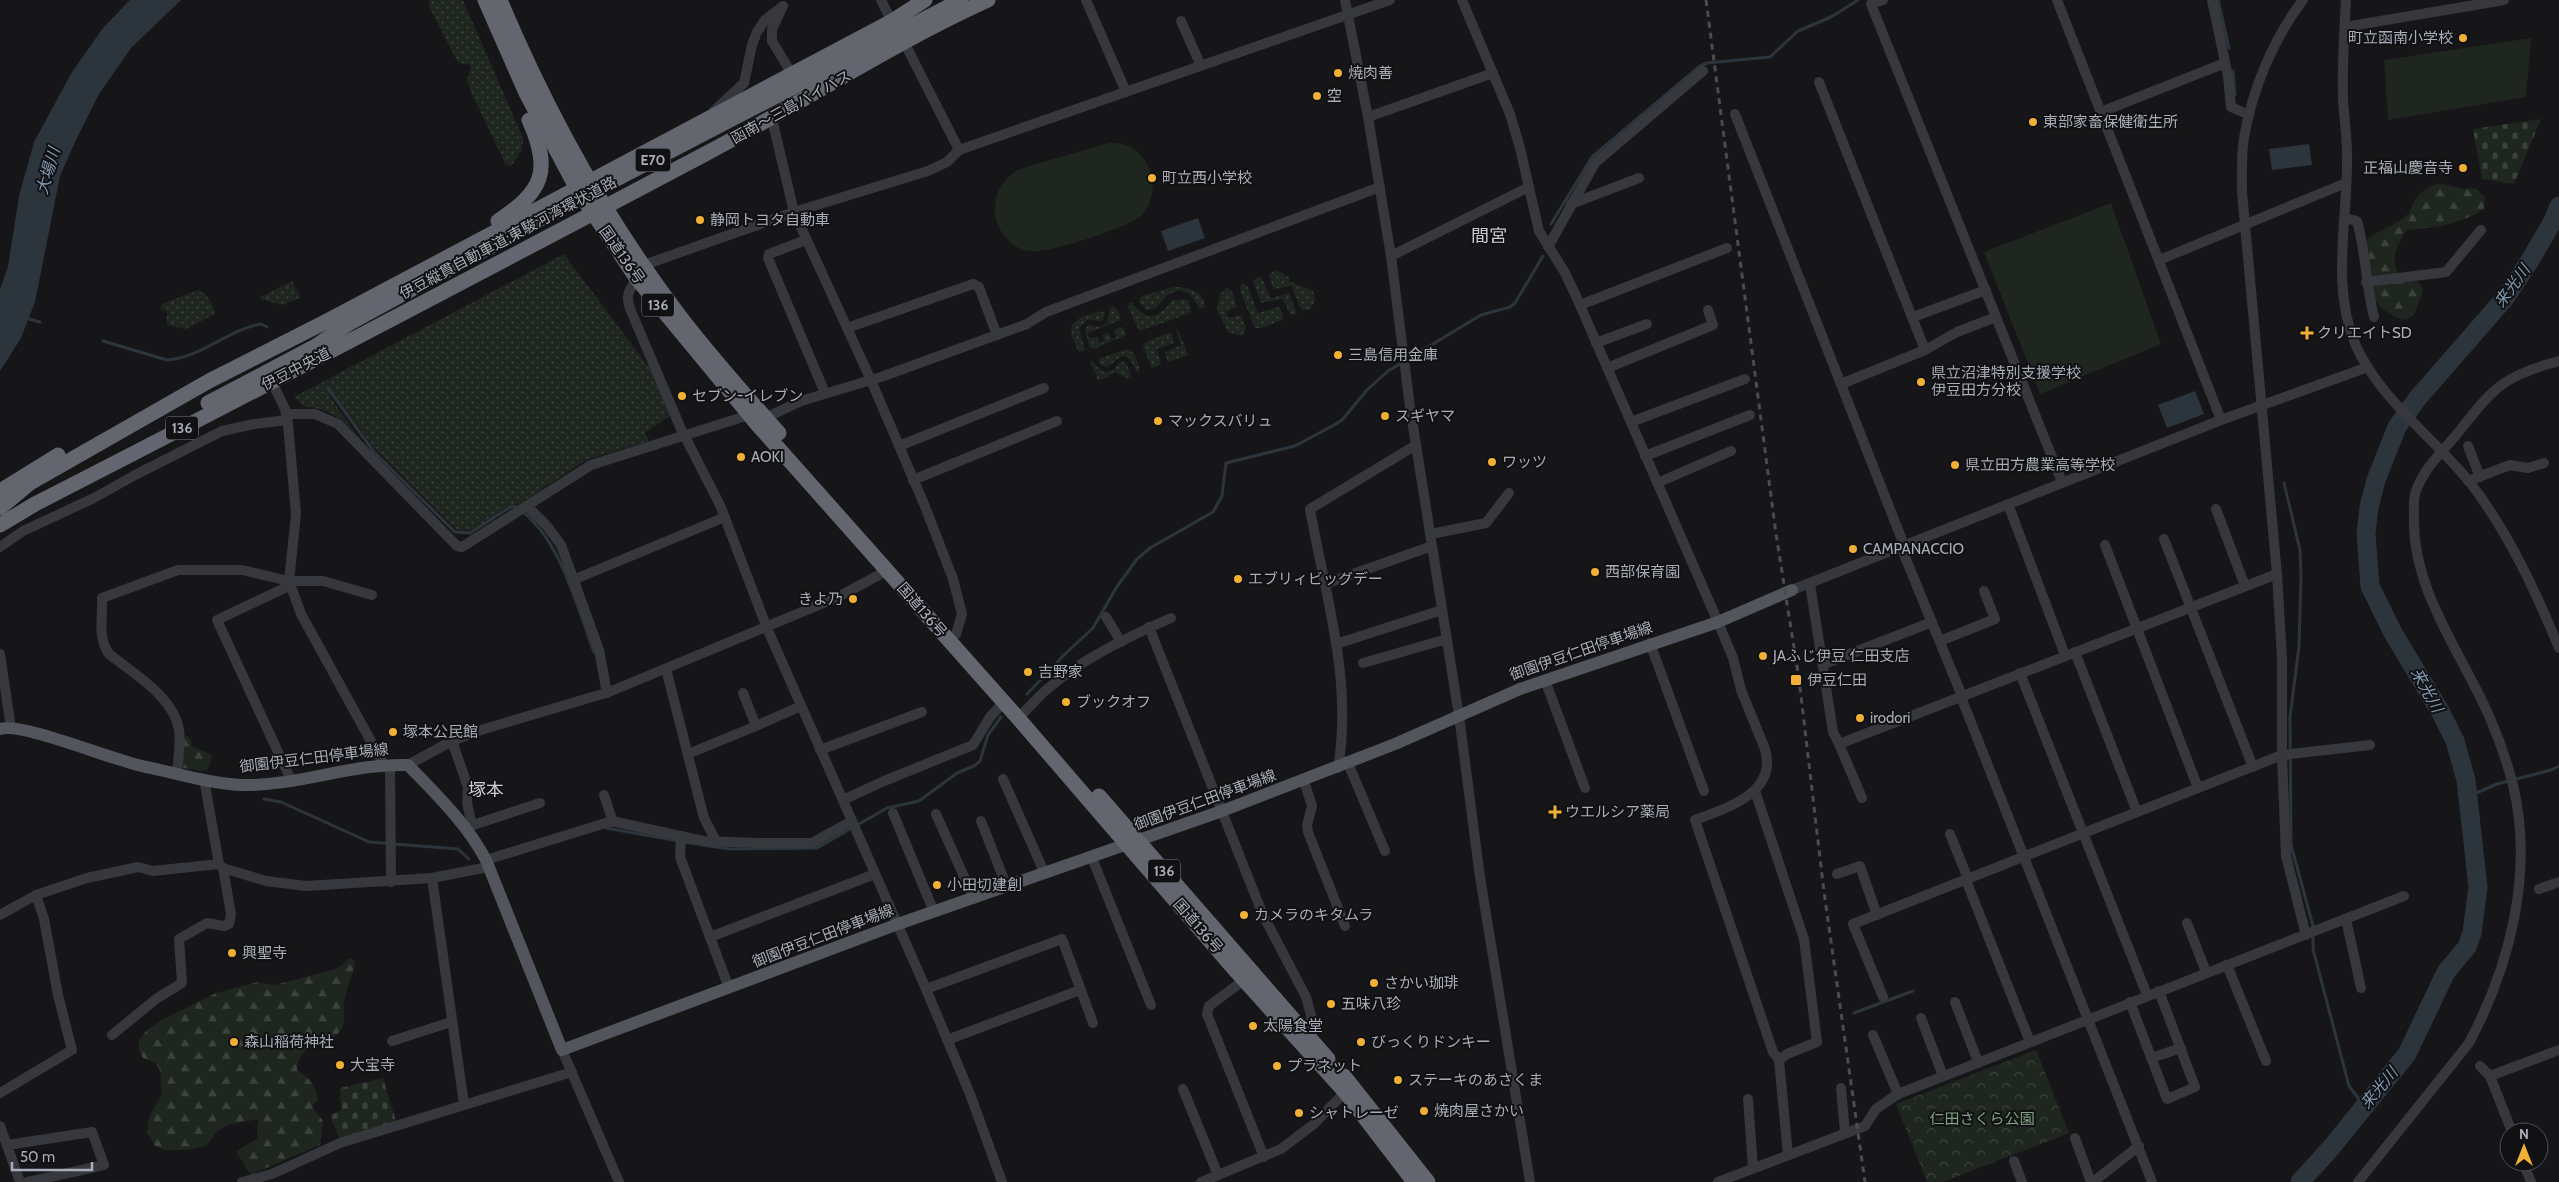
<svg xmlns="http://www.w3.org/2000/svg" width="2559" height="1182" font-family="Cabin,'Noto Sans JP',sans-serif">
<style>
.grass{fill:url(#grass-dots)}
.forest{fill:url(#forest-firs)}
.cemetery{fill:url(#cemetery-stones)}
.park{fill:url(#park-crowns)}
.pitch{fill:#1e261f}
.water{fill:#2c353c}
.lines{fill:none;stroke-linecap:round;stroke-linejoin:round}
.stream{stroke:#2c353c;stroke-width:3}
.river{stroke:#2c353c;stroke-width:19}
.minor{stroke:#37383d;stroke-width:10}
.major{stroke:#53555c;stroke-width:12}
.highway{stroke:#63666e;stroke-width:15}
.rail{stroke:#4a4c52;stroke-width:3;stroke-dasharray:6 5;stroke-linecap:butt}
.highway-bridge{stroke:#63666e;stroke-width:15}
.poi-dot{fill:#f2b134;stroke:#111113;stroke-width:2}
.labels{text-anchor:middle;dominant-baseline:central;stroke-width:4;stroke-linejoin:round;paint-order:stroke}
.shield{fill:#111113;stroke:#7b7e86;stroke-width:1}
.shield-label{font-size:14px;font-weight:bold;fill:#a8adb8}
.poi-label{font-size:15px;fill:#a8adb8;stroke:#111113;text-anchor:start}
.street-label{font-size:15px;fill:#a8adb8;stroke:#111113}
.park-label{font-size:15px;fill:#7fa381;stroke:#111113}
.water-label{font-size:16px;font-style:italic;fill:#7f9bb3;stroke:#111113}
.quarter-label{font-size:18px;fill:#c9ccd4;stroke:#111113}
</style>
<defs>
<pattern id="grass-dots" width="8" height="8" patternUnits="userSpaceOnUse" patternTransform="scale(1.25)"><rect width="8" height="8" fill="#1e261f"/><path d="M2 2h.1M6 6h.1" fill="none" stroke="#3c433d" stroke-width="1.8" stroke-linecap="round"/></pattern>
<pattern id="forest-firs" width="22" height="20" patternUnits="userSpaceOnUse" patternTransform="scale(1.25)"><rect width="22" height="20" fill="#1e261f"/><path d="M5 1l3.5 6h-7zM16 11l3.5 6h-7z" fill="#3c433d"/></pattern>
<pattern id="cemetery-stones" width="16" height="16" patternUnits="userSpaceOnUse" patternTransform="scale(1.25)"><rect width="16" height="16" fill="#1e261f"/><path d="M2 7V4a2 2 0 0 1 4 0v3zM10 15v-3a2 2 0 0 1 4 0v3z" fill="#3c433d"/></pattern>
<pattern id="park-crowns" width="20" height="18" patternUnits="userSpaceOnUse" patternTransform="scale(1.25)"><rect width="20" height="18" fill="#1e261f"/><path d="M2 6a3 3 0 1 1 6 0M12 15a3 3 0 1 1 6 0" fill="none" stroke="#3c433d"/></pattern>
</defs>
<rect width="100%" height="100%" fill="#161618"/>
<g class="grass">
<polygon points="429,0 463,0 523,138 522,150 511,166 506,165 471,92 467,80 471,65 458,63 429,6"/>
<path d="M564 254 654 374 671 415 645 433 649 441 586 460 518 505 511 504C497 513 474 536 457 530L374 448 335 394 330 397 365 446C354 432 340 415 322 410 306 405 308 411 294 397Z"/>
<polygon points="1277,270 1290,278 1289,281 1313,291 1315,301 1310,310 1303,310 1299,306 1292,286 1273,289 1269,274"/>
<polygon points="1261,276 1271,298 1289,293 1297,314 1290,314 1283,299 1261,303 1253,281"/>
<polygon points="292,281 300,296 298,299 282,305 261,299 260,297"/>
<polygon points="1243,283 1248,287 1258,313 1279,307 1283,315 1282,320 1262,328 1255,328 1240,290 1240,286"/>
<path d="M1174 287C1188 287 1204 291 1205 307L1200 309 1190 294 1180 290 1167 295 1155 309 1146 310 1139 302 1141 296Z"/>
<polygon points="1227,288 1232,291 1237,307 1226,312 1228,318 1241,315 1246,328 1242,336 1228,332 1217,310 1220,294"/>
<path d="M198 290C207 293 214 305 215 314L186 329 167 325V312L160 309 162 304Z"/>
<path d="M1184 299 1189 301 1191 313 1139 331 1127 305 1131 302C1148 323 1157 319 1173 300Z"/>
<polygon points="1113,306 1118,310 1121,320 1088,333 1089,338 1097,337 1101,343 1105,341 1102,335 1108,332 1112,339 1116,337 1114,330 1121,327 1124,328 1126,335 1094,349 1090,348 1085,329 1088,325 1099,327 1107,323 1110,308"/>
<polygon points="1100,311 1105,313 1103,321 1087,320 1079,328 1085,350 1079,352 1071,335 1072,325 1081,317"/>
<polygon points="1178,329 1188,355 1168,362 1165,352 1181,345 1176,330"/>
<polygon points="1168,333 1171,333 1174,343 1157,349 1161,364 1152,368 1143,347 1144,343"/>
<path d="M1128 349C1135 352 1141 365 1139 373L1136 371C1124 345 1122 358 1107 367L1099 364 1100 358Z"/>
<polygon points="1090,361 1104,372 1113,370 1120,362 1126,362 1131,376 1127,378 1114,372 1106,378 1098,380"/>
</g>
<g class="forest">
<path d="M2440 183 2463 189 2476 188 2485 197 2484 209C2461 224 2434 228 2407 230 2396 247 2390 257 2399 277L2419 282 2423 290 2415 313 2406 320C2363 310 2368 275 2367 239 2380 230 2397 225 2408 214 2410 212 2411 208 2413 204 2418 193 2428 186 2440 183Z"/>
<polygon points="187,736 191,739 192,746 210,754 212,758 207,770 202,771 183,768 181,760 184,737"/>
<path d="M350 958 355 962C353 976 345 990 344 1004 343 1014 347 1022 340 1031 326 1050 299 1039 297 1070 309 1078 317 1086 318 1101L312 1106 323 1121 320 1145 250 1175 236 1151 257 1139 258 1119 227 1125 216 1133 206 1146 186 1150H164L155 1146 147 1133 149 1117 162 1094 160 1070 156 1063 143 1058 139 1051V1041L146 1031 162 1020 216 993 258 982 275 985 312 975 336 969Z"/>
</g>
<g class="cemetery">
<polygon points="2541,119 2514,184 2482,179 2473,129"/>
<polygon points="383,1078 397,1124 340,1140 330,1116 341,1110 340,1088"/>
</g>
<polygon class="park" points="2036,1050 2069,1133 1943,1182 1927,1182 1896,1104"/>
<g class="pitch">
<polygon points="2531,38 2526,97 2388,120 2384,60"/>
<path d="M1108 143C1147 139 1166 187 1142 215 1133 226 1054 251 1038 251 1028 252 1017 249 1010 242 986 220 991 184 1020 169Z"/>
<polygon points="2111,203 2161,344 2040,394 1984,252"/>
</g>
<g class="water">
<polygon points="130,0 181,0 131,48 99,94 75,142 60,176 35,302 21,338 0,371 0,289 8,267 19,196 34,142 72,72 103,28"/>
<polygon points="2309,144 2312,165 2272,170 2269,149"/>
<polygon points="1198,218 1205,238 1168,251 1161,231"/>
<polygon points="2195,391 2204,414 2167,428 2158,405"/>
</g>
<g class="lines">
<g class="stream">
<polyline points="2218,0 2229,48"/>
<polyline points="2233,71 2235,95"/>
<polyline points="1551,224 1592,157 1700,66 1707,63 1770,57 1798,31 1831,17 1858,0"/>
<polyline points="26,318 40,322"/>
<path d="M103 341 167 360C201 358 227 330 261 324L267 327"/>
<polyline points="328,388 374,452 455,532 470,533 512,506 518,508"/>
<polyline points="2284,483 2300,550 2301,576 2299,646 2290,717 2291,845 2313,926 2313,949 2349,1086 2364,1106"/>
<path d="M523 512C561 542 577 607 594 652"/>
<polyline points="1027,694 1065,654 1093,628 1116,588 1137,559 1150,548 1213,512 1222,496 1226,463 1295,446 1334,425 1342,420 1367,390 1388,371 1481,315 1510,307 1515,303 1543,256"/>
<polyline points="2467,797 2497,784 2551,770 2559,766"/>
<polyline points="264,799 281,802 369,842 458,849 469,859"/>
<polyline points="606,828 696,844"/>
<polyline points="702,845 730,849 817,848 887,808 919,801 957,773 974,766 980,761 988,735 1001,717"/>
<polyline points="1854,1013 1913,991"/>
</g>
<polyline class="river" points="2300,1182 2330,1149 2407,1054 2446,972 2467,947 2472,933 2478,887 2466,780 2455,741 2440,711 2393,633 2370,586 2366,534 2369,507 2376,480 2397,427 2417,399 2505,298 2529,262 2553,221 2559,206"/>
<g class="minor">
<polyline points="881,0 894,26"/>
<polyline points="1086,0 1126,92"/>
<polyline points="1345,0 1368,117 1391,256 1410,407 1459,716 1480,877 1530,1182"/>
<path d="M1462 0 1510 114 1520 148 1539 231 1564 271 1576 296 1718 622 1733 658 1741 690 1765 749C1778 793 1727 808 1695 820L1773 1052 1779 1060"/>
<polyline points="1883,0 1871,4 2062,482"/>
<polyline points="2057,0 2221,420"/>
<polyline points="2212,0 2228,76 2231,107 2249,115"/>
<path d="M2303 0C2273 39 2252 90 2244 138 2241 155 2242 174 2242 192L2277 574 2282 658V755L2286 856 2306 935"/>
<path d="M2346 0C2344 33 2342 66 2343 98 2344 120 2348 141 2347 163 2347 223 2331 289 2356 346 2381 401 2435 438 2472 485 2509 534 2536 592 2559 648"/>
<polyline points="1181,21 1201,66"/>
<polyline points="2345,27 2504,0"/>
<polyline points="902,38 959,150"/>
<polyline points="1819,82 1925,350"/>
<polyline points="714,111 744,83 752,45 757,32 765,20 783,6 772,29 772,41 792,74"/>
<polyline points="2101,112 2225,63"/>
<polyline points="1735,114 1904,545"/>
<polyline points="1368,117 1493,73"/>
<polyline points="772,119 794,212 870,378 924,504 953,579 962,614 956,634 949,641"/>
<polyline points="1571,204 1639,178"/>
<path d="M2345 218 2357 221C2366 252 2366 286 2374 317"/>
<polyline points="806,240 769,254 768,258 825,393"/>
<polyline points="1548,247 1595,163 1703,71"/>
<polyline points="1391,256 1529,187"/>
<polyline points="2159,260 2346,183"/>
<polyline points="644,265 794,212 928,171 947,162 959,150 1390,0"/>
<path d="M637 279C628 291 625 296 631 311L681 429 720 505 767 628 926 989 970 1094 1002 1182"/>
<polyline points="2366,282 2446,272 2481,230"/>
<polyline points="1580,305 1727,248"/>
<polyline points="1913,317 1986,290"/>
<polyline points="847,328 973,284 979,287 997,335"/>
<polyline points="1596,343 1647,324"/>
<polyline points="1607,368 1713,325 1708,310"/>
<polyline points="272,382 285,409 288,424 296,514 289,581 301,614 384,765"/>
<polyline points="1841,384 1925,350 1957,332 1996,317"/>
<polyline points="287,414 315,414 338,424 457,546 462,547 591,465 749,415"/>
<polyline points="761,420 801,401 881,377 1027,324 1046,312 1380,187"/>
<polyline points="1631,422 1745,379"/>
<polyline points="899,446 1044,388"/>
<polyline points="2468,446 2480,477"/>
<polyline points="1645,456 1750,415"/>
<polyline points="913,480 1057,421"/>
<polyline points="2468,481 2510,465 2528,468 2544,463"/>
<polyline points="1657,483 1731,451"/>
<polyline points="2008,504 2065,655"/>
<polyline points="528,507 547,526 561,545 599,650 607,693"/>
<polyline points="2216,509 2245,586"/>
<polyline points="1431,534 1486,523 1509,493"/>
<polyline points="2164,539 2253,767"/>
<polyline points="2105,545 2198,788"/>
<polyline points="0,547 23,531 94,498 135,475 222,431 254,424 287,420"/>
<polyline points="1901,547 1962,696"/>
<polyline points="573,580 725,517"/>
<polyline points="1325,584 1432,546"/>
<polyline points="1810,584 1833,732 1839,744 2277,574"/>
<polyline points="289,586 217,620 291,780"/>
<polyline points="1792,590 2221,420 2368,367"/>
<polyline points="1106,617 1121,642"/>
<polyline points="1149,627 1263,915 1306,997 1312,1019 1300,1034"/>
<polyline points="1940,641 1995,619 1984,591"/>
<polyline points="1650,643 1704,791"/>
<polyline points="1336,644 1442,610"/>
<polyline points="2075,652 2137,812"/>
<polyline points="0,654 11,728"/>
<polyline points="1363,663 1447,639"/>
<polyline points="1824,664 1932,622"/>
<polyline points="666,669 704,818 717,843"/>
<polyline points="2020,673 2147,995"/>
<polyline points="1545,680 1585,788"/>
<polyline points="743,693 756,726 801,706"/>
<polyline points="1961,697 2152,1182"/>
<path d="M1018 718C1028 709 1036 699 1045 691 1081 659 1128 637 1171 618"/>
<polyline points="452,741 468,787 467,803 472,826"/>
<polyline points="1839,744 1862,798"/>
<polyline points="820,750 922,712"/>
<polyline points="688,754 756,726"/>
<polyline points="1348,763 1385,851"/>
<polyline points="390,765 391,882"/>
<polyline points="408,765 452,741 481,730 609,692 838,597 888,570"/>
<path d="M1338 768C1353 680 1325 594 1310 509L1416 445"/>
<path d="M177 773C178 760 181 744 179 730 174 697 133 673 109 654 97 637 103 618 102 598L178 570H242L289 581H323L372 595"/>
<polyline points="204,779 219,864"/>
<polyline points="1003,779 1045,874"/>
<polyline points="1304,781 1312,806 1307,825 1308,832 1345,926"/>
<polyline points="1755,791 1804,939 1817,1042 1787,1054 1779,1060 1788,1155"/>
<polyline points="604,795 613,822"/>
<polyline points="843,800 884,781 973,745 990,717 1004,702"/>
<polyline points="893,813 934,912"/>
<polyline points="936,814 974,899"/>
<polyline points="981,821 1007,887"/>
<polyline points="467,827 540,803"/>
<polyline points="1950,834 1968,879"/>
<polyline points="681,836 680,857 729,988"/>
<polyline points="1092,858 1151,1005"/>
<polyline points="486,860 612,821 703,841 759,843 812,843 852,821"/>
<polyline points="1837,874 1860,866 1877,915"/>
<polyline points="432,878 464,1104"/>
<polyline points="1966,880 2030,1042"/>
<polyline points="2539,889 2559,882"/>
<polyline points="0,915 36,895 87,878 138,867 153,871 219,864 223,868 266,881 306,886 432,878 488,867"/>
<polyline points="2346,919 2361,988"/>
<polyline points="2187,923 2206,972"/>
<polyline points="710,937 875,874"/>
<polyline points="2227,965 2266,1061"/>
<polyline points="1244,980 1209,1006 1207,1014 1264,1157"/>
<polyline points="926,989 1062,939 1093,1023"/>
<polyline points="1883,997 1853,924 2282,755 2370,745"/>
<polyline points="1955,1002 1978,1062"/>
<polyline points="2130,1002 2167,1099 2195,1087 2159,991"/>
<polyline points="1921,1018 1943,1076"/>
<polyline points="112,1035 156,999 182,983 179,939 207,923 224,926 229,924 231,914 223,868"/>
<polyline points="1873,1035 1898,1094"/>
<polyline points="947,1040 1080,990"/>
<polyline points="392,1041 451,1022"/>
<polyline points="562,1050 619,1182"/>
<polyline points="2151,1058 2181,1048"/>
<polyline points="2480,1066 2490,1076"/>
<polyline points="1841,1088 1845,1133"/>
<polyline points="1183,1089 1218,1175"/>
<polyline points="0,1093 72,1050 58,995 44,919 36,895"/>
<polyline points="1748,1099 1753,1168"/>
<polyline points="0,1126 20,1182"/>
<polyline points="2512,1132 2490,1076 2559,1050"/>
<polyline points="2075,1138 2091,1182"/>
<polyline points="7,1145 92,1132 104,1165 28,1182"/>
<polyline points="2014,1161 2022,1182"/>
<polyline points="2523,1162 2531,1182"/>
<polyline points="242,1182 272,1174 340,1143 572,1072"/>
<polyline points="1201,1182 1281,1149 1314,1124 1345,1092"/>
<polyline points="1718,1182 1865,1126 1876,1109 1898,1094 2404,896"/>
<polyline points="2093,1182 2139,1146"/>
<path d="M2358 1182 2469 1043C2510 966 2534 872 2513 785 2507 762 2499 739 2490 718 2461 651 2411 590 2414 514 2414 507 2413 498 2416 491 2424 468 2442 452 2457 434 2493 389 2501 376 2559 361"/>
</g>
<path class="major" d="M0 729C23 722 114 761 146 767 177 773 210 784 243 785 298 786 352 763 408 765 436 794 467 824 486 860L562 1050 898 924 1222 811 1395 744 1520 689 1718 622 1792 590"/>
<g class="highway">
<polyline points="485,0 526,93 577,189 637,279 756,423 1018,718 1235,970 1345,1092 1414,1182"/>
<path d="M500 0C547 112 605 218 679 315 710 356 745 395 779 433"/>
<path d="M498 221C543 191 552 171 529 120"/>
<polyline points="208,403 316,346 348,324"/>
<polyline points="0,491 58,455"/>
<polyline points="0,508 30,483 209,381 329,320 892,21 925,0"/>
<path d="M0 525 35 504C260 389 484 271 707 153 802 103 891 44 988 0"/>
<polyline points="1099,796 1328,1059"/>
<polyline points="1344,1076 1428,1182"/>
</g>
<polyline class="rail" points="1706,0 1776,534 1799,679 1824,892 1865,1182"/>
<polyline class="highway-bridge" points="348,324 557,210 961,0"/>
</g>
<g class="poi-dot">
<circle cx="2463" cy="38" r="5"/>
<circle cx="1338" cy="73" r="5"/>
<circle cx="1317" cy="96" r="5"/>
<circle cx="2033" cy="122" r="5"/>
<circle cx="2463" cy="168" r="5"/>
<circle cx="1152" cy="178" r="5"/>
<circle cx="700" cy="220" r="5"/>
<path d="M2304.5 325.5h5v5h5v5h-5v5h-5v-5h-5v-5h5z"/>
<circle cx="1338" cy="355" r="5"/>
<circle cx="1921" cy="382" r="5"/>
<circle cx="682" cy="396" r="5"/>
<circle cx="1385" cy="416" r="5"/>
<circle cx="1158" cy="421" r="5"/>
<circle cx="741" cy="457" r="5"/>
<circle cx="1492" cy="462" r="5"/>
<circle cx="1955" cy="465" r="5"/>
<circle cx="1853" cy="549" r="5"/>
<circle cx="1595" cy="572" r="5"/>
<circle cx="1238" cy="579" r="5"/>
<circle cx="853" cy="599" r="5"/>
<circle cx="1763" cy="656" r="5"/>
<circle cx="1028" cy="672" r="5"/>
<rect x="1790" y="674" width="12" height="12" rx="2.5"/>
<circle cx="1066" cy="702" r="5"/>
<circle cx="1860" cy="718" r="5"/>
<circle cx="393" cy="732" r="5"/>
<path d="M1552.5 804.5h5v5h5v5h-5v5h-5v-5h-5v-5h5z"/>
<circle cx="937" cy="885" r="5"/>
<circle cx="1244" cy="915" r="5"/>
<circle cx="232" cy="953" r="5"/>
<circle cx="1374" cy="983" r="5"/>
<circle cx="1331" cy="1004" r="5"/>
<circle cx="1253" cy="1026" r="5"/>
<circle cx="234" cy="1042" r="5"/>
<circle cx="1361" cy="1042" r="5"/>
<circle cx="340" cy="1065" r="5"/>
<circle cx="1277" cy="1066" r="5"/>
<circle cx="1398" cy="1080" r="5"/>
<circle cx="1424" cy="1111" r="5"/>
<circle cx="1299" cy="1113" r="5"/>
</g>
<g class="labels">
<g class="shield">
<rect x="635.5" y="148.5" width="35" height="23" rx="4"/>
<rect x="642" y="293.5" width="32" height="23" rx="4"/>
<rect x="166" y="416.5" width="32" height="23" rx="4"/>
<rect x="1148" y="859.5" width="32" height="23" rx="4"/>
</g>
<g class="shield-label">
<text x="653" y="160">E70</text>
<text x="658" y="305">136</text>
<text x="182" y="428">136</text>
<text x="1164" y="871">136</text>
</g>
<g class="poi-label">
<text x="2453" y="38" text-anchor="end">町立函南小学校</text>
<text x="1348" y="73">焼肉善</text>
<text x="1327" y="96">空</text>
<text x="2043" y="122">東部家畜保健衛生所</text>
<text x="2453" y="168" text-anchor="end">正福山慶音寺</text>
<text x="1162" y="178">町立西小学校</text>
<text x="710" y="220">静岡トヨタ自動車</text>
<text x="2317" y="333">クリエイトSD</text>
<text x="1348" y="355">三島信用金庫</text>
<text x="1931" y="373">県立沼津特別支援学校<tspan x="1931" dy="17">伊豆田方分校</tspan></text>
<text x="692" y="396">セブン-イレブン</text>
<text x="1395" y="416">スギヤマ</text>
<text x="1168" y="421">マックスバリュ</text>
<text x="751" y="457">AOKI</text>
<text x="1502" y="462">ワッツ</text>
<text x="1965" y="465">県立田方農業高等学校</text>
<text x="1863" y="549">CAMPANACCIO</text>
<text x="1605" y="572">西部保育園</text>
<text x="1248" y="579">エブリィビッグデー</text>
<text x="843" y="599" text-anchor="end">きよ乃</text>
<text x="1773" y="656">JAふじ伊豆 仁田支店</text>
<text x="1038" y="672">吉野家</text>
<text x="1807" y="680">伊豆仁田</text>
<text x="1076" y="702">ブックオフ</text>
<text x="1870" y="718">irodori</text>
<text x="403" y="732">塚本公民館</text>
<text x="1565" y="812">ウエルシア薬局</text>
<text x="947" y="885">小田切建創</text>
<text x="1254" y="915">カメラのキタムラ</text>
<text x="242" y="953">興聖寺</text>
<text x="1384" y="983">さかい珈琲</text>
<text x="1341" y="1004">五味八珍</text>
<text x="1263" y="1026">太陽食堂</text>
<text x="244" y="1042">森山稲荷神社</text>
<text x="1371" y="1042">びっくりドンキー</text>
<text x="350" y="1065">大宝寺</text>
<text x="1287" y="1066">プラネット</text>
<text x="1408" y="1080">ステーキのあさくま</text>
<text x="1434" y="1111">焼肉屋さかい</text>
<text x="1309" y="1113">シャトレーゼ</text>
</g>
<g class="street-label">
<text transform="translate(791 107) rotate(-29)">函南～三島バイパス</text>
<text transform="translate(508 238) rotate(-28)">伊豆縦貫自動車道;東駿河湾環状道路</text>
<text transform="translate(622 255) rotate(55)">国道136号</text>
<text transform="translate(296 369) rotate(-27)">伊豆中央道</text>
<text transform="translate(922 610) rotate(49)">国道136号</text>
<text transform="translate(1581 651) rotate(-19)">御園伊豆仁田停車場線</text>
<text transform="translate(314 758) rotate(-7)">御園伊豆仁田停車場線</text>
<text transform="translate(1205 800) rotate(-20)">御園伊豆仁田停車場線</text>
<text transform="translate(1198 926) rotate(49)">国道136号</text>
<text transform="translate(823 936) rotate(-21)">御園伊豆仁田停車場線</text>
</g>
<g class="park-label">
<text x="1982" y="1119">仁田さくら公園</text>
</g>
<g class="water-label">
<text transform="translate(48 171) rotate(-74)">大場川</text>
<text transform="translate(2512 286) rotate(-54)">来光川</text>
<text transform="translate(2427 690) rotate(61)">来光川</text>
<text transform="translate(2379 1088) rotate(-50)">来光川</text>
</g>
<g class="quarter-label">
<text x="1489" y="236">間宮</text>
<text x="486" y="790">塚本</text>
</g>
</g>
<g transform="translate(2524 1147)"><circle r="24" fill="#111113" stroke="#4d4f55"/>
<path d="M0-4L9 19L0 12L-9 19Z" fill="#f2b134"/>
<text y="-8" font-size="14" font-weight="bold" text-anchor="middle" fill="#a8adb8">N</text>
</g>
<path d="M12 1162v8h80v-8" fill="none" stroke="#a8adb8" stroke-width="2.5"/>
<text x="20" y="1162" font-size="15" fill="#a8adb8" stroke="#111113" stroke-width="4" paint-order="stroke">50 m</text>
</svg>
